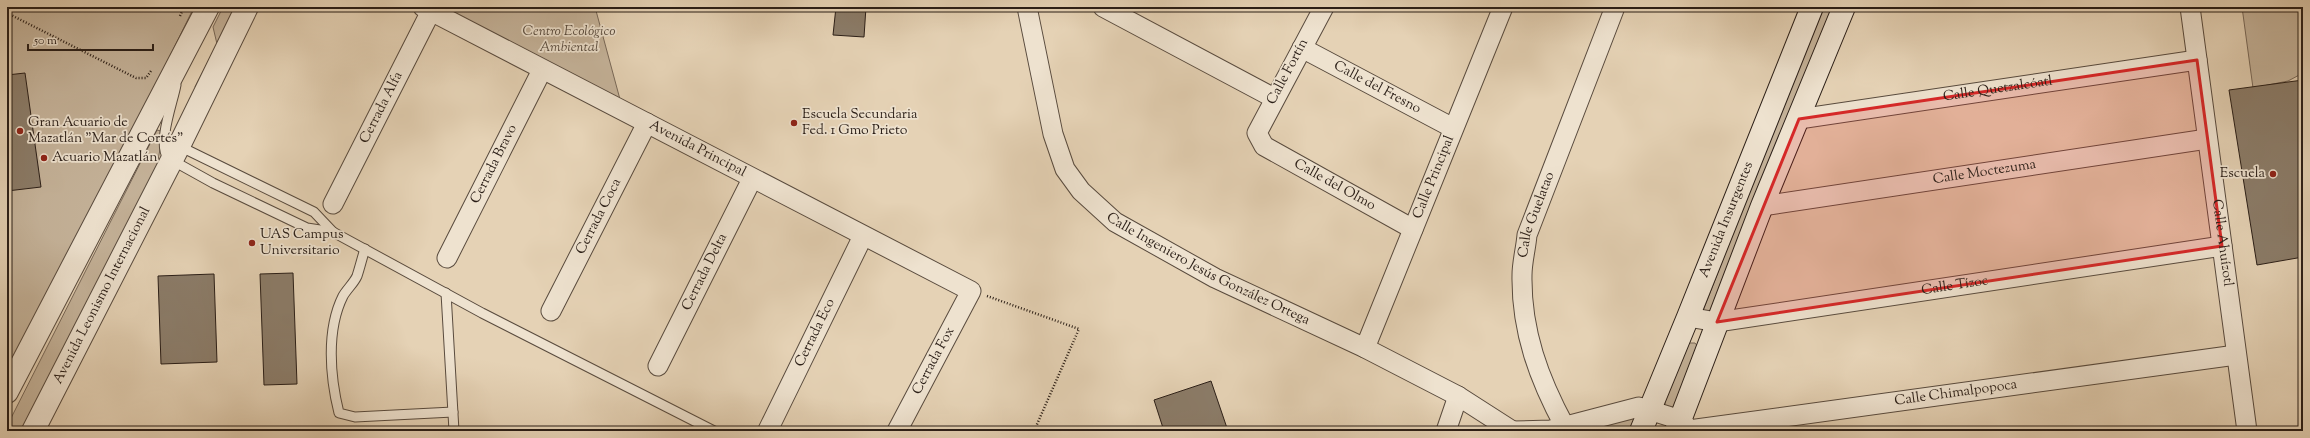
<svg xmlns="http://www.w3.org/2000/svg" width="2310" height="438" font-family="'Sorts Mill Goudy',serif">
<style>
.green{fill:#c5b39a;stroke:#786858}
.building{fill:#8b7c69;stroke:#2a1e17}
.lines{fill:none;stroke-linecap:round;stroke-linejoin:round}
.service-casing{stroke:#594b3e;stroke-width:11}
.minor-casing{stroke:#594b3e;stroke-width:21}
.tertiary-casing{stroke:#594b3e;stroke-width:24}
.secondary-casing{stroke:#2a1e17;stroke-width:24}
.path{stroke:#2a1e17;stroke-width:2.5;stroke-dasharray:1 2;stroke-linecap:butt}
.service{stroke:#eee2cf;stroke-width:9}
.minor{stroke:#eee2cf;stroke-width:19}
.tertiary{stroke:#eee2cf;stroke-width:22}
.secondary{stroke:#eee2cf;stroke-width:22}
.marked{fill:#d62828;fill-opacity:0.2;stroke:#d62828;stroke-width:3;stroke-linejoin:round}
.poi-dot{fill:#8f2418;stroke:#eee2cf;stroke-width:1.5}
.labels{text-anchor:middle;dominant-baseline:central;stroke-width:3.5;stroke-linejoin:round;paint-order:stroke}
.park-label{font-size:14px;font-style:italic;fill:#584b3e;stroke:#eee2cf}
.street-label{font-size:14px;fill:#2a1e17;stroke:#eee2cf}
.poi-label{font-size:14px;fill:#2a1e17;stroke:#eee2cf;text-anchor:start}
</style>
<rect width="100%" height="100%" fill="#e5d2b5"/>
<filter id="stains"><feTurbulence type="fractalNoise" baseFrequency=".005" numOctaves="4"/><feColorMatrix values="0 0 0 0 .2 0 0 0 0 .09 0 0 0 0 .02 0 0 0 .5 -.17"/></filter>
<radialGradient id="worn" r=".72"><stop offset=".6" stop-color="#630" stop-opacity="0"/><stop offset="1" stop-color="#630" stop-opacity=".3"/></radialGradient>
<g class="green">
<polygon points="7,7 194,7 147,103 7,370"/>
<polygon points="223,7 247,7 200,90 195,87 217,44 213,27"/>
<polygon points="434,7 595,7 621,103"/>
<polygon points="1820,7 1834,7 1716,313 1703,311"/>
<polygon points="2242,7 2303,7 2303,73 2288,81 2253,88"/>
<polygon points="157,130 161,131 162,138 157,166 33,431 7,431 7,426"/>
<polygon points="1689,343 1695,343 1699,348 1678,407 1671,410 1665,406 1665,400 1686,345"/>
<polygon points="1640,413 1633,431 1576,431 1600,427"/>
</g>
<g class="building">
<polygon points="836,7 866,7 864,37 833,35"/>
<polygon points="25,73 41,187 7,191 7,75"/>
<polygon points="2303,80 2303,257 2257,265 2229,90"/>
<polygon points="293,273 297,384 264,385 260,274"/>
<polygon points="214,274 217,362 161,364 158,276"/>
<polygon points="1211,381 1228,431 1164,431 1154,400"/>
</g>
<g class="lines">
<g class="service-casing">
<g id="service">
<path d="M176 85C173 102 157 143 168 158L213 183 307 228 333 232"/>
<polyline points="179,146 314,212 333,232 482,313 714,431"/>
<path d="M365 249C362 258 360 267 357 276 354 283 347 289 343 296 326 330 330 377 339 413L355 417 453 412"/>
<polyline points="446,293 454,431"/>
</g>
</g>
<g class="minor-casing">
<g id="minor">
<path id="s1" d="M423 7 971 291 897 431"/>
<path id="s2" d="M1027 7 1053 134 1065 169 1081 191 1115 222 1215 278 1365 348 1458 396 1511 430"/>
<polyline points="1103,7 1274,98"/>
<path id="s3" d="M1324 7 1257 133 1264 146 1413 229"/>
<path id="s4" d="M2190 7 2247 431"/>
<path id="s5" d="M1302 48 1453 128"/>
<path id="s6" d="M1799 119 2197 60"/>
<path id="s7" d="M333 204 431 11"/>
<path id="s8" d="M1762 206 2207 139"/>
<path id="s9" d="M447 258 542 70"/>
<path id="s10" d="M551 311 647 123"/>
<path id="s11" d="M1688 317 1717 322 2222 246"/>
<path id="s12" d="M1365 348 1503 7"/>
<path id="s13" d="M658 366 752 179"/>
<path id="s14" d="M1565 427C1539 379 1521 331 1522 275 1522 262 1526 248 1527 235L1615 7"/>
<path id="s15" d="M768 430 863 236"/>
<polyline points="1446,431 1458,396"/>
<path id="s16" d="M1512 431 1551 430 1639 407 1681 420 1689 430 2236 355"/>
</g>
</g>
<g class="tertiary-casing">
<g id="tertiary">
<polyline points="7,392 208,7"/>
<path id="s17" d="M33 431 179 146 247 7"/>
</g>
</g>
<g class="secondary-casing">
<g id="secondary">
<path id="s18" d="M1641 431 1688 317 1812 7"/>
<polyline points="1676,431 1762,206 1844,7"/>
</g>
</g>
<g class="path">
<polyline points="7,13 136,78 146,78 151,71"/>
<polyline points="180,16 184,7"/>
<polyline points="987,296 1079,329 1034,431"/>
</g>
<use href="#service" class="service"/>
<use href="#minor" class="minor"/>
<use href="#tertiary" class="tertiary"/>
<use href="#secondary" class="secondary"/>
</g>
<path class="marked" d="M2197 60 2222 246 1717 322 1799 119Z"/>
<g class="poi-dot">
<circle cx="794" cy="123" r="4"/>
<circle cx="20" cy="131" r="4"/>
<circle cx="44" cy="158" r="4"/>
<circle cx="2273" cy="174" r="4"/>
<circle cx="252" cy="243" r="4"/>
</g>
<g class="labels">
<g class="park-label">
<text x="569" y="32">Centro Ecológico<tspan x="569" dy="16">Ambiental</tspan></text>
</g>
<g class="street-label">
<text transform="translate(1288 72) rotate(-62)">Calle Fortín</text>
<text stroke="none"><textPath href="#s5" startOffset="85">Calle del Fresno</textPath></text>
<text stroke="none"><textPath href="#s6" startOffset="201">Calle Quetzalcóatl</textPath></text>
<text stroke="none"><textPath href="#s7" startOffset="108">Cerrada Alfa</textPath></text>
<text stroke="none"><textPath href="#s1" startOffset="309">Avenida Principal</textPath></text>
<text stroke="none"><textPath href="#s9" startOffset="105">Cerrada Bravo</textPath></text>
<text stroke="none"><textPath href="#s8" startOffset="225">Calle Moctezuma</textPath></text>
<text stroke="none"><textPath href="#s12" startOffset="184">Calle Principal</textPath></text>
<text stroke="none"><textPath href="#s3" startOffset="238">Calle del Olmo</textPath></text>
<text stroke="none"><textPath href="#s14" startOffset="222">Calle Guelatao</textPath></text>
<text stroke="none"><textPath href="#s10" startOffset="106">Cerrada Coca</textPath></text>
<text stroke="none"><textPath href="#s18" startOffset="228">Avenida Insurgentes</textPath></text>
<text stroke="none"><textPath href="#s4" startOffset="238">Calle Ahuízotl</textPath></text>
<text stroke="none"><textPath href="#s2" startOffset="344">Calle Ingeniero Jesús González Ortega</textPath></text>
<text stroke="none"><textPath href="#s13" startOffset="105">Cerrada Delta</textPath></text>
<text stroke="none"><textPath href="#s11" startOffset="270">Calle Tízoc</textPath></text>
<text stroke="none"><textPath href="#s17" startOffset="152">Avenida Leonismo Internacional</textPath></text>
<text stroke="none"><textPath href="#s15" startOffset="108">Cerrada Eco</textPath></text>
<text transform="translate(934 361) rotate(-62)">Cerrada Fox</text>
<text stroke="none"><textPath href="#s16" startOffset="456">Calle Chimalpopoca</textPath></text>
</g>
<g class="poi-label">
<text x="802" y="115">Escuela Secundaria<tspan x="802" dy="16">Fed. 1 Gmo Prieto</tspan></text>
<text x="28" y="123">Gran Acuario de<tspan x="28" dy="16">Mazatlán "Mar de Cortés"</tspan></text>
<text x="52" y="158">Acuario Mazatlán</text>
<text x="2265" y="174" text-anchor="end">Escuela</text>
<text x="260" y="235">UAS Campus<tspan x="260" dy="16">Universitario</tspan></text>
</g>
</g>
<rect width="2310" height="438" fill="none" stroke="#e5d2b5" stroke-width="24"/>
<rect x="8" y="8" width="2294" height="422" fill="none" stroke="#2a1e17" stroke-width="2"/>
<rect x="12" y="12" width="2286" height="414" fill="none" stroke="#2a1e17"/>
<path d="M28 44v6h125v-6" fill="none" stroke="#2a1e17" stroke-width="2"/>
<text x="34" y="44" font-size="12" fill="#2a1e17" stroke="#eee2cf" stroke-width="3" paint-order="stroke">50 m</text>
<rect width="100%" height="100%" filter="url(#stains)"/>
<rect width="100%" height="100%" fill="url(#worn)"/>
</svg>
